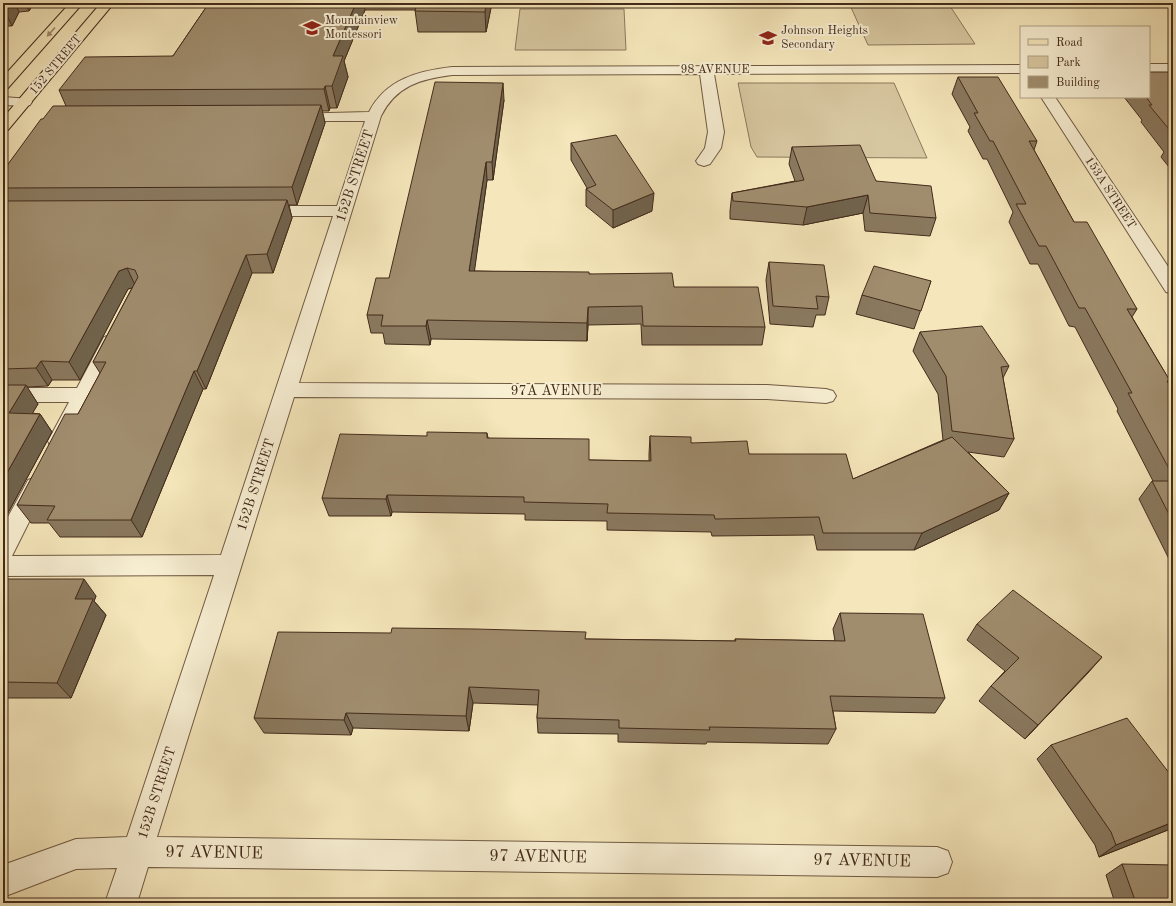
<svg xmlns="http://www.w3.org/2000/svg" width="1176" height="906" font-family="'Old Standard TT',serif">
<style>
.green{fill:#d7c7a0;stroke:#8d795e}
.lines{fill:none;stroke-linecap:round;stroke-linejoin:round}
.minor-casing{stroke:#705a43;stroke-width:2}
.major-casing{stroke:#432b1b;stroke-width:2}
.minor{fill:#f8efd3;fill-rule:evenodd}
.major{fill:#f5e7bb;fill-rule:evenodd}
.wall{fill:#8a795f;stroke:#432b1b}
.shaded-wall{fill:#70634d;stroke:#432b1b}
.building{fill:#a08d6e;stroke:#432b1b}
.oneway{fill:#9c896b}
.labels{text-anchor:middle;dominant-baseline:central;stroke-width:4;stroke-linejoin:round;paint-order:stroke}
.far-poi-label{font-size:12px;fill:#432b1b;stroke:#f8efd3;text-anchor:start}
.far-street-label{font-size:12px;fill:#432b1b;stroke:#f8efd3}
.street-label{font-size:14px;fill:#432b1b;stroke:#f8efd3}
.near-street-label{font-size:17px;fill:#432b1b;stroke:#f8efd3}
</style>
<rect width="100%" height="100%" fill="#f5e7bb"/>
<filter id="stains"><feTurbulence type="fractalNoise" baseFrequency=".005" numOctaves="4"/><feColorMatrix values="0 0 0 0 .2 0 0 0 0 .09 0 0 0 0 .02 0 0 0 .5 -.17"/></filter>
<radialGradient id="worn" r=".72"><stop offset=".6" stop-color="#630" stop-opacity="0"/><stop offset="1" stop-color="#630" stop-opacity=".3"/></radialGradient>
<g class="green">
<polygon points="849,3 948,3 975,44 868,45"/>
<polygon points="520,9 624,9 626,50 515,50"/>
<polygon points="738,83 894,83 927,158 757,157 751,147"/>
</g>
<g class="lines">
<g class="minor-casing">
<g id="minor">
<rect x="1149" y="64" width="24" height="8"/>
<path d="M1021 65V73L714 74 724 132 721 148 710 164 704 166 698 164 696 161 705 148 708 132 700 74 452 75C420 79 396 86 381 116L299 383 767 385 826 389 833 391 836 396 833 401 826 403 767 399 294 397 157 837 937 847 948 851 952 862 948 873 937 877 148 867 137 903H105L117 868 76 869 3 897V865L76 839 127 837 214 575 3 576V526L28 480 36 477 44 480 47 486 12 556 221 555 333 216H261L255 215 253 211 255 207 261 206H337L365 121H293L288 120 286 117 288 114 369 112C386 79 418 71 452 67Z"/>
<polygon points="3,97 30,99 32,102 30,105 25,106 3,105"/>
<polygon points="1041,97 1055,97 1173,274 1173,294 1166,292"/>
<polygon points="111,335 118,337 121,342 67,447 59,449 51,447 48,441 69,402 3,402 3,388 77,388 104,337"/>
</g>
</g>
<g class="major-casing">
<g id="major">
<polygon points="70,3 83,3 8,88 3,89 3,77"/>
<polygon points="101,3 114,3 8,130 3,132 3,118"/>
</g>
</g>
<use href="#minor" class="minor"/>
<use href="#major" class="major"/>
</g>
<g class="wall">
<polygon points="3,3 34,3 29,11 19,12 12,26 3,26"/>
<polygon points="209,3 492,3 486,32 418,32 415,10 365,10 344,61 348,77 337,108 330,108 329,111 322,111 325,123 297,205 289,205 292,218 273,273 252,273 206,389 203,389 142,537 60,537 49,523 31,523 17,505 78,414 100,373 93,362 132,288 128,289 80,380 52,380 48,386 27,387 38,404 32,413 40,414 52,432 3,522 3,171 43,119 66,106 59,90 173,56"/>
<polygon points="958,77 1037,141 1034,150 1074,222 1137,309 1132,317 1170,381 1168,383 1173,391 1173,567 1139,499 1152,481 1153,481 1117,411 1118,409 1075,327 1069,326 1038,264 1030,264 1009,222 1013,212 987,159 983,159 968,131 970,127 952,94"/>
<polygon points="1173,78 1173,172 1161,157 1164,152 1141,122 1142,120 1124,97 1149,97"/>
<polygon points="504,100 493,180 487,180 474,271 589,274 674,287 765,327 762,345 642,345 641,324 588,325 587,341 431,339 430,345 385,344 383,333 371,333 367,315 389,278"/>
<polygon points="571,143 652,211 613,228 586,206 586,189 587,188 571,160"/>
<polygon points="792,147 876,181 936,218 930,236 865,231 863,213 803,225 730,219 730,211 732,193 795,181 789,164"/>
<polygon points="769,262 829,297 825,315 816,315 813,327 770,324 766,280"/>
<polygon points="931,281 914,329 856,314 862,295"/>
<polygon points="920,332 1009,366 1003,378 1014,439 1004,457 968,452 1009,493 999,510 914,550 817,550 814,535 712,536 711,532 607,530 607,521 525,520 525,514 392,512 391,516 329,516 322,498 427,436 487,433 488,438 589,460 649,461 649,454 650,436 691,443 749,454 853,479 943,440 938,394 913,351"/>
<polygon points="3,579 96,596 94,601 106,615 71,698 3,698"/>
<polygon points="840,613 945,698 935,713 833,711 836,729 828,744 707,742 706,744 618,742 618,734 538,733 537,718 538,705 473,703 469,731 353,728 351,735 264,733 254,718 586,639 735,641 735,639 835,641 833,629"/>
<polygon points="977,624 1102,657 1025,739 979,701 991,686 1005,671 967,640"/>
<polygon points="1051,745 1173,828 1099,857 1095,845 1037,759"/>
<polygon points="1122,864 1173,903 1115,903 1106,875"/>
</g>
<g class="shaded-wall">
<polygon points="3,3 15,3 19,12 12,26 3,7"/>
<polygon points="25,3 34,3 29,11"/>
<polygon points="356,3 364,3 365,10 344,61 348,77 337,108 332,86 333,56"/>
<polygon points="486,3 492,3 486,32 485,12"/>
<polygon points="503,83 504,100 493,180 492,162"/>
<polygon points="325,86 330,108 329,111 324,89"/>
<polygon points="321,105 325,123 297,205 292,187"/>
<polygon points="486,162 487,180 472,289 469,271"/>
<polygon points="654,193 652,211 613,228 613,210"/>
<polygon points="868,195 863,213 803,225 807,207"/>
<polygon points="287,200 292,218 273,273 267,254"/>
<polygon points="246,255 252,273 206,389 197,371"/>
<polygon points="127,268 136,287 128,289 80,380 69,362 119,271"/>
<polygon points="588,307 588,325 587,341 587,323"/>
<polygon points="427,320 431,339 430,345 426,326"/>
<polygon points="41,361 52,380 48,386 36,368"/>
<polygon points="194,371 203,389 142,537 131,520"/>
<polygon points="26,385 38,404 22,431 9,413"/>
<polygon points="40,414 52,432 3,522 3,480"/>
<polygon points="1009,493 999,510 914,550 922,533"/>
<polygon points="387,495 392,512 391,516 386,499"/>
<polygon points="84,579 96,596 94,601 106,615 71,698 57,683 75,599"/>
<polygon points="1102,657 1088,673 1025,739 1038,725"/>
<polygon points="469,687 473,703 469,731 466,716"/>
<polygon points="346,713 353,728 351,735 344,720"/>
<polygon points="1173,822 1173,828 1099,857 1116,845"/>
</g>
<g class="building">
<polygon points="209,3 356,3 333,56 343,56 332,86 325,86 324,89 59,90 85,57 173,56"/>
<polygon points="417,3 486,3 485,12 415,11"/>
<polygon points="1149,72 1168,72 1173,78 1173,134 1149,105 1152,105 1146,97 1149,97"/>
<polygon points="958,77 998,77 1037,141 1029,141 1074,222 1087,222 1137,309 1127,309 1170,381 1167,381 1173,391 1173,476 1128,393 1132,393 1085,308 1079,308 1046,246 1039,246 1016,204 1026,204 993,141 990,141 974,113 978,113"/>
<polygon points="435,82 503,83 492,162 486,162 469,271 589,272 589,274 672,273 674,287 758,287 765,327 643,326 642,306 588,307 587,323 427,320 426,326 381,326 383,315 367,315 376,278 389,278"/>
<polygon points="321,105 292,187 3,188 3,171 41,119 43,119 53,106"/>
<polygon points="616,135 654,193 613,210 586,189 596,185 571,143"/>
<polygon points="860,145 876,181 931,186 936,218 870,213 868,195 807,207 733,201 732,193 804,180 792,147"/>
<polygon points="287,200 267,254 246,255 197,371 194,371 131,520 47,520 55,506 17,505 65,414 78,414 106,362 93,362 138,277 135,270 127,268 119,271 69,362 41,361 36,368 3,369 3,201"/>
<polygon points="769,262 824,265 829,297 816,296 818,309 773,306"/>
<polygon points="874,266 931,281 921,311 862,295"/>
<polygon points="982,326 1009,366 1001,367 1014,439 952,431 946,376 920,332"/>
<polygon points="3,385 26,385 9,413 40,414 3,480"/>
<polygon points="427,432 487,433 487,438 589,439 589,460 651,461 650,436 691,437 691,443 747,441 749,454 846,454 853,479 952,437 1009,493 922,533 823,533 819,517 715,519 714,515 607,513 608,504 524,502 524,497 387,495 386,499 322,498 340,434 427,436"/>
<polygon points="1152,481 1173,481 1173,522"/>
<polygon points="3,579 84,579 75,599 93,599 57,683 3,682"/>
<polygon points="1013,590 1102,657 1038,725 991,686 1019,658 977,624"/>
<polygon points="840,613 923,614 945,698 830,696 836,729 709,727 710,730 619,728 619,720 537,718 539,690 469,687 466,716 346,713 344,720 254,718 278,632 391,633 392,628 476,629 586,632 585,639 736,641 735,639 845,641"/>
<polygon points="1127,718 1173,778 1173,822 1116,845 1111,832 1051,745"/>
<polygon points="1122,864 1173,865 1173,903 1136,903"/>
</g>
<defs><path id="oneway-solid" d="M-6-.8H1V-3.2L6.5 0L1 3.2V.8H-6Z"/></defs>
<use class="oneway" href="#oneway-solid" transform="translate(51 32) rotate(132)"/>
<defs>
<g id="school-bare" transform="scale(1.38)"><path d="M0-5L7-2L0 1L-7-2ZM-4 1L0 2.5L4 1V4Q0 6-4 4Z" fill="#8f2418" stroke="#f8efd3" stroke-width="2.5" paint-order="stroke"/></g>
</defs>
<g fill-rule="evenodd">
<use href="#school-bare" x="312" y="28"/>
<use href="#school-bare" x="768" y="38"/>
</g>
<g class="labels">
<g class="far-poi-label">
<text x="325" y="21">Mountainview<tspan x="325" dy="14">Montessori</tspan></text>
<text x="781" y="31">Johnson Heights<tspan x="781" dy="14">Secondary</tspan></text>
</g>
<g class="far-street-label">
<text transform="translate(56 65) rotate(-50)">152 STREET</text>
<text x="715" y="70">98 AVENUE</text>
<text transform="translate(1110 193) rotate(57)">153A STREET</text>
</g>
<g class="street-label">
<text transform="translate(355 176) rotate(-72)">152B STREET</text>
<text x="556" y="391">97A AVENUE</text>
<text transform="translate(256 485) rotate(-72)">152B STREET</text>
<text transform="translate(157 793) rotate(-72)">152B STREET</text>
</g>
<g class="near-street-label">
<text transform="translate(214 853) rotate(1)">97 AVENUE</text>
<text transform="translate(538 857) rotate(1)">97 AVENUE</text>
<text transform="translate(862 861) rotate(1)">97 AVENUE</text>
</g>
</g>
<rect width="1176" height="906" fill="none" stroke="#f5e7bb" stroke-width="16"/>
<rect x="4" y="4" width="1168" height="898" fill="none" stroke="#432b1b" stroke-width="2"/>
<rect x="8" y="8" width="1160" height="890" fill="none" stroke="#432b1b"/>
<rect x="1020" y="26" width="130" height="72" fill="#f8efd3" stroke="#b0a189"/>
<rect x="1028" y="39" width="20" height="6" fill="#f5e7bb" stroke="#b0a189"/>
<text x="1056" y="46" font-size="12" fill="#432b1b">Road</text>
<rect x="1028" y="56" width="20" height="12" fill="#d7c7a0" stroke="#b0a189"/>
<text x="1056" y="66" font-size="12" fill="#432b1b">Park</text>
<rect x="1028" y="76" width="20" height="12" fill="#a08d6e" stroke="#b0a189"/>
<text x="1056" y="86" font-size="12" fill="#432b1b">Building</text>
<rect width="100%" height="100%" filter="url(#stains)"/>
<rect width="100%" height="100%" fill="url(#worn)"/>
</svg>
